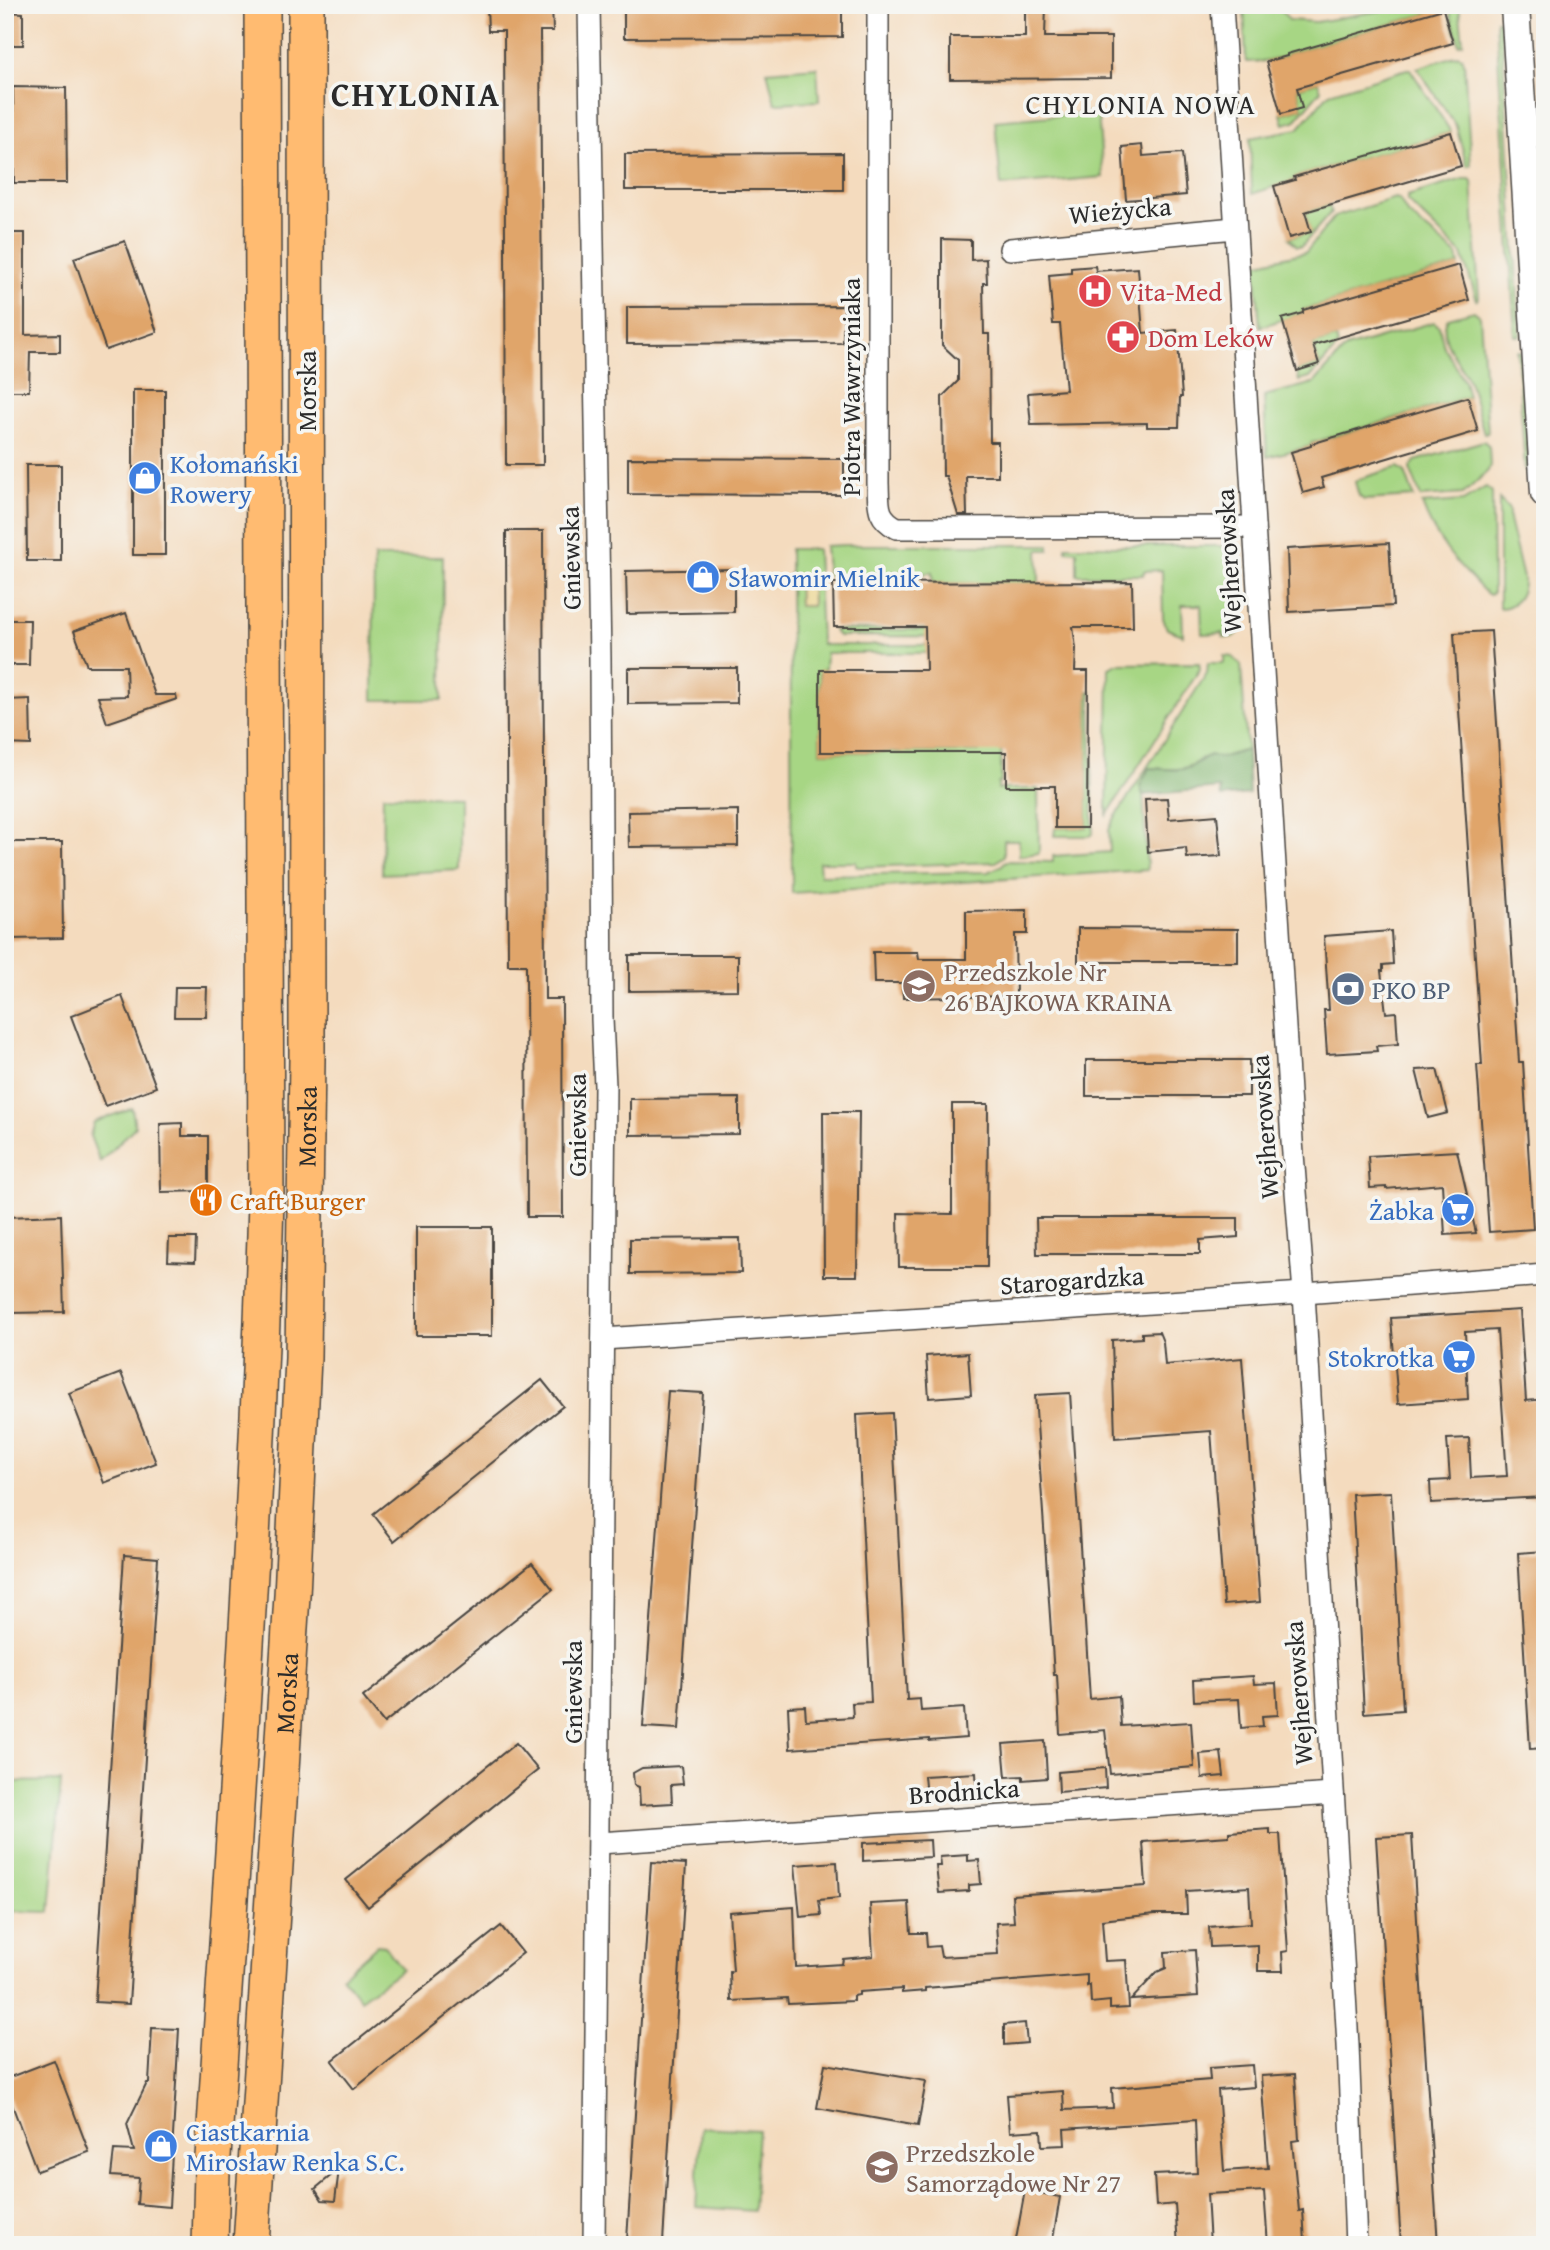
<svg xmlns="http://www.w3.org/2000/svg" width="1550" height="2250" font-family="'Gentium Book Plus',serif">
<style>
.green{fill:#a7d684;stroke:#698058;stroke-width:2}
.forest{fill:#85b772;stroke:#58714e;stroke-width:2}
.sand{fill:#eeda9e;stroke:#8c8264;stroke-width:2}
.building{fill:#e0a56a}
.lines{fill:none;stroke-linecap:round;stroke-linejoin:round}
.minor-casing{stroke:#494541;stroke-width:24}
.tertiary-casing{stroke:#494541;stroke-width:31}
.primary-casing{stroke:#494541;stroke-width:38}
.minor{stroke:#fff;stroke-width:21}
.tertiary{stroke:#fff;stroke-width:28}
.primary{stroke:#ffbb71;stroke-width:35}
.labels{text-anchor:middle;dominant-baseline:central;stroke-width:7;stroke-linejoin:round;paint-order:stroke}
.street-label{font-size:26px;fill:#2b2b2b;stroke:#f6f6f2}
.health-label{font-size:26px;fill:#be3a42;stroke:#f6f6f2;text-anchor:start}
.shop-label{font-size:26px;fill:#366cbe;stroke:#f6f6f2;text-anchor:start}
.education-label{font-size:26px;fill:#785e54;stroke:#f6f6f2;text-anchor:start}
.service-label{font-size:26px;fill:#4e5e75;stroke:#f6f6f2;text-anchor:start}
.food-label{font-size:26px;fill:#c56008;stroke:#f6f6f2;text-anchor:start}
.neighbourhood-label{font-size:28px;letter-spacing:2px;fill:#2b2b2b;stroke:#f6f6f2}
.district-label{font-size:33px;font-weight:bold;letter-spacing:2px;fill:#2b2b2b;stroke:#f6f6f2}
</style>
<rect width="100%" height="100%" fill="#f6f6f2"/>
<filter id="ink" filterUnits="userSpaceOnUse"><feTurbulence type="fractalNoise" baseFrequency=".0143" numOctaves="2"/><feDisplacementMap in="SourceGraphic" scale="14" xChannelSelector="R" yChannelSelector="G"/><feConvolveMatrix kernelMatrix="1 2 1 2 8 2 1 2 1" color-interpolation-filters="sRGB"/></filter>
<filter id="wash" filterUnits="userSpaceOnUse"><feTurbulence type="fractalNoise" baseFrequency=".00686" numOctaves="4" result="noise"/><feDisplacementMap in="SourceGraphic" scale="28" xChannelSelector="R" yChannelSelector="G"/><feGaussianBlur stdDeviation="1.57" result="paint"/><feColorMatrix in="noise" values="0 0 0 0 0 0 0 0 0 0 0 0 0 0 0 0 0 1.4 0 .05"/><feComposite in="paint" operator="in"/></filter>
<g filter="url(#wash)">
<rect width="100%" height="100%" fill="#f4dbbe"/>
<g class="green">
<polygon points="1244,5 1281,5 1282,11 1289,20 1316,22 1390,9 1428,5 1459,5 1463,43 1459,44 1449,9 1443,9 1287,54 1287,56 1269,61 1246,62"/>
<polygon points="1496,20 1501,22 1520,336 1515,336"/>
<polygon points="1458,55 1462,57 1464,62 1471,166 1467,166 1456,126 1417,68"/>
<polygon points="817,67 819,101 775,103 767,71"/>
<polygon points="1407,69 1410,69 1451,132 1295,177 1295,180 1252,194 1250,138 1298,129 1329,93"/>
<polygon points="1318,82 1321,90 1295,121 1284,124 1281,114 1302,108 1297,88"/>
<polygon points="1542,106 1545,146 1545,247 1536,126"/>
<polygon points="1098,112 1103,177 1001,186 995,121"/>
<polygon points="1463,179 1470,179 1472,181 1479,298 1477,300 1462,254 1407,201 1407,196"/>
<polygon points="1395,198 1399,199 1407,213 1457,255 1459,265 1303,310 1303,313 1260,327 1255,264 1306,252 1334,217"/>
<polygon points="1329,205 1331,212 1302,246 1297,246 1289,238 1310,232 1305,212"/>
<path d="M1474 311 1480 316 1488 432 1484 433C1479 417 1475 400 1470 384 1463 365 1435 339 1448 318Z"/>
<polygon points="1434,322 1439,326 1444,347 1464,381 1468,397 1311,443 1311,446 1267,457 1264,396 1314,383 1346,348"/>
<polygon points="1336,338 1338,346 1310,378 1299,381 1297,371 1319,364 1313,345"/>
<polygon points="1517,351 1521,351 1529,467 1525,470"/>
<polygon points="1484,441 1489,447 1490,465 1488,471 1463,494 1421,497 1410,469 1415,461"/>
<polygon points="1398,467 1405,472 1414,497 1364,500 1359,496 1355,482 1359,479"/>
<path d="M1486 487 1492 492 1493 592 1490 595 1486 593C1459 566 1435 541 1422 504L1463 501Z"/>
<path d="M1499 499 1509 509V520L1523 578C1524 593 1516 608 1499 608Z"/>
<polygon points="844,545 1049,545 1049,550 1038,550 1039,583 933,583 932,572 923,574 917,572 916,575 913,575 913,572 889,572 889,576 830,577 827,574 825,546"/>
<path d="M1066 546H1231L1235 553 1240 631C1235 638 1230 638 1223 637L1222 633 1202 634 1201 605H1182L1183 635 1167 629 1163 618 1162 570 1144 571 1143 575H1077V551L1066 550Z"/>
<path d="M790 549H817L821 643 825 645H992L978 653H826L825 670 820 671V752H979L1002 695 1001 782 998 783V789H1038L1039 853 1019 856V840H1004V856L996 862 860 867 856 866V862H819L820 875 988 872 1001 866 1006 861 1053 862V856L1110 852 1109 830 1113 821 1207 673 1208 663H1224V656L1233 657 1241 665 1247 750 1220 758H1202C1185 773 1170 769 1149 768L1140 786 1143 795 1147 870 792 893Z"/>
<polygon points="374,557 443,557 442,700 373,700"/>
<polygon points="1049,629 1048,637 838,636 833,630"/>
<polygon points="1199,663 1200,669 1107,815 1109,668 1117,664"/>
<polygon points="1088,691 1091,692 1093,834 1090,836 1054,836 1055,828 1087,828"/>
<polygon points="383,795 459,797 459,870 382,874"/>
<polygon points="132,1108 135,1127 100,1162 90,1136 94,1122"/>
<polygon points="61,1781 50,1912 5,1911 5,1782"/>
<polygon points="377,1945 385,1946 402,1969 360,1999 342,1976"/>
<polygon points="701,2127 758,2130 753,2211 696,2207"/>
</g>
<path class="forest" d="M1247 750 1249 794 1221 797 1220 788 1143 795 1140 786 1149 768C1162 768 1179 772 1190 767 1197 764 1203 758 1210 755L1220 758Z"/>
<polygon class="sand" points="798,575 811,575 812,606 799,606"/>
<g id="blocks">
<g class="building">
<polygon points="487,5 552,5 553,31 540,31 543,465 506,465 504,31 488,31"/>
<polygon points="624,5 842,5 842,37 624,38"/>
<polygon points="1025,5 1046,5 1045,37 1111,37 1111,78 950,79 950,37 1025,37"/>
<polygon points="1443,9 1453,43 1297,88 1302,108 1281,114 1266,62 1287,56 1287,54"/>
<polygon points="5,12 23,13 23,45 5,45"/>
<polygon points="13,87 66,88 67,183 14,183"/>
<polygon points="1451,132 1461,166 1305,212 1311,232 1289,238 1274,186 1295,180 1294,177"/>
<polygon points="1142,145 1143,156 1182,153 1186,195 1126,200 1122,147"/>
<polygon points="843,153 843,190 625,190 625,154"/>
<polygon points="5,233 25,233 25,335 60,334 60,352 30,352 29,391 5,391"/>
<polygon points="942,239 971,240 971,260 986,259 987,283 983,283 984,334 989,334 990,442 998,442 998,476 966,476 967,515 958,515 946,476 943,476 942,397 958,381 958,360 942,345"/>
<polygon points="125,241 157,332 106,350 74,258"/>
<polygon points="1459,265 1469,300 1313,345 1319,364 1297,371 1282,319 1303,313 1303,310"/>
<polygon points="1095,266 1096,271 1138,268 1143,333 1177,330 1182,397 1180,397 1179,427 1147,427 1147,423 1031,425 1028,393 1066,390 1060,324 1053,324 1049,275 1071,273 1071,268"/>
<polygon points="844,306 843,343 627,344 627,307"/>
<rect x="133" y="390" width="32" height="165"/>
<polygon points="1468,397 1478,431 1321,478 1324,487 1303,493 1291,452 1311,446 1311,444"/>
<polygon points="628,458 844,459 844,495 628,494"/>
<polygon points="26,465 61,465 61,561 27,561"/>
<polygon points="506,531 543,531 545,999 562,999 563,1217 527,1217 526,965 508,965"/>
<polygon points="1389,543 1393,606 1289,612 1287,549"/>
<polygon points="734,569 734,612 627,614 626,571"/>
<polygon points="1132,582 1133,627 1073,627 1076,648 1075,671 1088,671 1087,828 1055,828 1055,786 1006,786 1006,752 820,752 820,670 926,670 925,627 834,627 833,583"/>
<polygon points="126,613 155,695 176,695 177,699 107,723 98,697 127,696 126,666 87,666 74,631"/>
<polygon points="5,620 30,620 29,665 5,665"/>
<polygon points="1491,631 1519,1062 1523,1062 1533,1229 1489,1232 1477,1065 1482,1065 1454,633"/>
<polygon points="628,668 737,668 737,703 628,704"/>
<polygon points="30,699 31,745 5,744 5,700"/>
<polygon points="1167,798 1169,819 1217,815 1221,856 1187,858 1186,848 1148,852 1145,799"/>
<polygon points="738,810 738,846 629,847 628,812"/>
<polygon points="8,842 62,842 63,938 9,939"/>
<polygon points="1027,910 1027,934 1015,934 1016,996 903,998 902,983 874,983 873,952 918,952 919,959 966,959 966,911"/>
<polygon points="1078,928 1238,929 1238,962 1078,962"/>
<polygon points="1391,931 1393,964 1383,965 1383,971 1381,971 1386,1013 1396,1012 1398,1044 1376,1046 1377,1051 1327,1054 1324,1010 1329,1010 1324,936"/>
<polygon points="629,955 738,955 738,990 629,991"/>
<polygon points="175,987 207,987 206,1017 174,1017"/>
<polygon points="122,996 156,1087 105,1106 71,1016"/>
<rect x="1086" y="1060" width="163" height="36"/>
<polygon points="1437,1069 1448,1113 1428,1118 1416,1070"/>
<polygon points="739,1098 739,1134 630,1135 630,1099"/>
<polygon points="952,1104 988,1104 987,1267 899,1267 898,1213 952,1214"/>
<polygon points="823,1112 859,1112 857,1276 824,1276"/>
<polygon points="182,1123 182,1136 208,1136 208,1191 161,1192 160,1124"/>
<polygon points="1457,1151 1476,1233 1445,1235 1442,1184 1386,1189 1386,1187 1370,1188 1368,1156"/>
<polygon points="61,1215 64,1312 10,1313 6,1217"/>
<polygon points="1036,1218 1238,1218 1238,1237 1200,1240 1200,1254 1037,1254"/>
<rect x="416" y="1227" width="76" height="109"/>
<polygon points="169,1238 196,1238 195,1262 168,1261"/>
<polygon points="740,1238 741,1273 630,1274 630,1239"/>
<polygon points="1520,1310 1526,1401 1545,1399 1545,1497 1431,1503 1430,1481 1450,1480 1447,1439 1469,1438 1471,1478 1507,1476 1497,1330 1465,1332 1468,1399 1398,1404 1391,1318"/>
<polygon points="1159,1332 1163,1342 1165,1365 1242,1358 1260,1602 1224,1605 1211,1431 1115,1438 1112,1340 1142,1338 1142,1333"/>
<polygon points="968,1353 971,1395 929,1398 926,1356"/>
<polygon points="121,1373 156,1463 104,1483 69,1393"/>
<polygon points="542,1380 563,1406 394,1541 373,1514"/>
<polygon points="668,1391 703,1393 679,1729 643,1727"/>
<polygon points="1070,1393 1090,1699 1119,1696 1121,1726 1191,1722 1194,1767 1110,1774 1105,1730 1060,1734 1057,1675 1054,1675 1035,1395"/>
<polygon points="892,1413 907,1700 920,1699 921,1711 964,1708 966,1738 929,1741 929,1739 790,1749 788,1707 805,1706 806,1720 853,1717 852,1703 871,1702 857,1415"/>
<polygon points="1391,1492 1403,1710 1364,1713 1352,1494"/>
<polygon points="1545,1551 1545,1748 1530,1749 1518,1553"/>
<polygon points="124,1555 158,1558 129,2004 95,2002"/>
<polygon points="532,1563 553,1589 384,1723 363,1697"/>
<polygon points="1253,1676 1254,1684 1276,1683 1278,1715 1262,1716 1263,1726 1241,1728 1239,1699 1194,1701 1193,1680"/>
<polygon points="1045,1741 1047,1778 1023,1780 1023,1776 1006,1777 1003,1744"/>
<polygon points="516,1743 538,1770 368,1907 346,1880"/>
<polygon points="1221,1752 1224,1776 1202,1778 1200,1754"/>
<polygon points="681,1766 683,1784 671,1785 672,1803 640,1805 639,1787 634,1785 633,1773 642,1768"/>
<polygon points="1105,1768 1106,1788 1059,1792 1058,1772"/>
<polygon points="976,1773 977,1793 926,1796 924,1776"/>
<polygon points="1270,1829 1270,1834 1280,1834 1288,1951 1282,1952 1283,1971 1258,1971 1258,1945 1210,1947 1209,1927 1251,1923 1249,1887 1186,1891 1187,1914 1155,1914 1102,1920 1105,1961 1126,1960 1129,2008 1110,2009 1110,2001 1091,2003 1090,1985 1087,1986 1087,1975 925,1988 925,1991 902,1993 902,1989 859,1992 859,1995 853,1996 853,2001 788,2004 787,1998 731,2001 730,1972 733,1971 729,1912 794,1907 796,1967 842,1964 843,1959 873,1956 870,1904 909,1902 911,1933 926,1933 927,1947 939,1946 941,1957 998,1954 996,1923 1014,1922 1012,1895 1146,1886 1143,1842 1229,1836 1229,1832"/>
<polygon points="1412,1835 1420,1971 1438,2245 1401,2245 1376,1837"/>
<polygon points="930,1840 931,1857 863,1861 863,1843"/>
<polygon points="968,1855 968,1861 979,1860 981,1884 969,1885 969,1891 939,1893 936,1866 941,1866 940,1857"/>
<polygon points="651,1862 686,1864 663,2242 627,2240"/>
<polygon points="837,1862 839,1898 819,1900 821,1915 800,1917 795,1865"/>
<polygon points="501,1926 523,1953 354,2089 332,2061"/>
<polygon points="1195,1950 1198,1996 1131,2000 1157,1972 1166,1968 1165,1952"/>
<polygon points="1025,2023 1027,2043 1004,2045 1004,2025"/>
<polygon points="152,2028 179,2029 169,2207 137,2204 139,2178 111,2176 114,2150 134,2151 127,2124 147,2083 149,2083"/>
<polygon points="54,2060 89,2152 37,2171 5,2086 5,2079"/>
<polygon points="825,2064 926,2081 918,2126 817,2108"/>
<polygon points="1252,2065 1254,2087 1218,2090 1224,2171 1268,2168 1261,2076 1295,2074 1299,2140 1292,2141 1299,2211 1303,2210 1305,2242 1268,2245 1264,2191 1207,2194 1210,2245 1178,2245 1175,2204 1156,2206 1154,2175 1197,2173 1195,2120 1064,2129 1065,2145 1042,2146 1041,2130 1010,2132 1007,2095 1063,2091 1064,2110 1113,2108 1112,2088 1210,2080 1209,2068"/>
<polygon points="339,2169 335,2201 322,2200 315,2189"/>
<polygon points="1025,2190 1060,2197 1052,2245 1015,2245"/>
</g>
</g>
</g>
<g filter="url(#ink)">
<use href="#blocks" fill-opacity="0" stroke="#494541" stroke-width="2"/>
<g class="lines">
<g class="minor-casing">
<g id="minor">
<polyline points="589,5 600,659 602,1019 605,1086 594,2245"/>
<path d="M878 5V483C879 505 876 517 897 528L1254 527"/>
<polyline points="1222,5 1292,1141 1304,1293 1348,2045 1356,2245"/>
<polyline points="1010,249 1235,228"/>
<polyline points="603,1339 1304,1293 1545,1275"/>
<polyline points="599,1843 1333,1794"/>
</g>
</g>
<g class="tertiary-casing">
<polyline id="tertiary" points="1515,5 1545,493"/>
</g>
<g class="primary-casing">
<g id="primary">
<path d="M210 2245 212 2172C233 1848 257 1525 266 1201L262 5"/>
<path id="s1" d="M251 2245 292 1596 303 1358 307 1059 306 5"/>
</g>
</g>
<use href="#minor" class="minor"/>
<use href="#tertiary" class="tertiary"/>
<use href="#primary" class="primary"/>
</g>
</g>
<defs>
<g id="hospital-disc" transform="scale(1.75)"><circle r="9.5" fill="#e0444e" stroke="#f6f6f2"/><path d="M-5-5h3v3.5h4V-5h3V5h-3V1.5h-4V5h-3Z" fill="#fff"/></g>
<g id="pharmacy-disc" transform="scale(1.75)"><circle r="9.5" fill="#e0444e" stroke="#f6f6f2"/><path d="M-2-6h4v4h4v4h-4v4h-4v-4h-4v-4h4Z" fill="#fff"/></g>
<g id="shop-disc" transform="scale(1.75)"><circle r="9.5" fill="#3f7fe0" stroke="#f6f6f2"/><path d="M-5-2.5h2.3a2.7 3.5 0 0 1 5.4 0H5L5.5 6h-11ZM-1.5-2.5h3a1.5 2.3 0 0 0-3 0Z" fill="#fff"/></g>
<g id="school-disc" transform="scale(1.75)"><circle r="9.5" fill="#8d6e63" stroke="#f6f6f2"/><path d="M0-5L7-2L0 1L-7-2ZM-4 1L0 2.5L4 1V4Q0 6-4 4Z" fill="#fff"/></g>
<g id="bank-disc" transform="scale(1.75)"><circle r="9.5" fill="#5c6f8a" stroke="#f6f6f2"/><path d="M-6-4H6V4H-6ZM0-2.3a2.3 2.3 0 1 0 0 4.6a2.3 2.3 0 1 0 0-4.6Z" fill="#fff"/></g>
<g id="restaurant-disc" transform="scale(1.75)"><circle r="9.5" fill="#e8710a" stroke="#f6f6f2"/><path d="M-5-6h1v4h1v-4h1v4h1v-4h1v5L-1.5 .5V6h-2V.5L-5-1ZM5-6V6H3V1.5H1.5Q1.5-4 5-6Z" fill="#fff"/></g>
<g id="supermarket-disc" transform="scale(1.75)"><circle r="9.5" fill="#3f7fe0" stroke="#f6f6f2"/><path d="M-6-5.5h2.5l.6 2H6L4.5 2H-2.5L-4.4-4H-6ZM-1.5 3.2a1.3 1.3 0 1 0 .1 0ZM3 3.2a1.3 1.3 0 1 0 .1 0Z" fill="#fff"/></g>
</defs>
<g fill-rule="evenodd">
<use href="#hospital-disc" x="1095" y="291"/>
<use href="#pharmacy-disc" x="1123" y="337"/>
<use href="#shop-disc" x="145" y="478"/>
<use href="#shop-disc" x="703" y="577"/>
<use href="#school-disc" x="919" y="986"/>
<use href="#bank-disc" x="1348" y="989"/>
<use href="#restaurant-disc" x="206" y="1200"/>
<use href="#supermarket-disc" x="1458" y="1210"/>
<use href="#supermarket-disc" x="1459" y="1357"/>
<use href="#shop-disc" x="161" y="2146"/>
<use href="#school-disc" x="882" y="2167"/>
</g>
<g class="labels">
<g class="street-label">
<text transform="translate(1120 210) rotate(-5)">Wieżycka</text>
<text transform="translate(850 387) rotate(-90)">Piotra Wawrzyniaka</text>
<text transform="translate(306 391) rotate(-90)">Morska</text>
<text transform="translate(570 558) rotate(-91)">Gniewska</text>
<text transform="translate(1228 561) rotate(-93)">Wejherowska</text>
<text transform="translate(576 1125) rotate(-90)">Gniewska</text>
<text stroke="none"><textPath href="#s1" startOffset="1120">Morska</textPath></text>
<text transform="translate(1264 1127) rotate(-94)">Wejherowska</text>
<text transform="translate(1072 1280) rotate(-4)">Starogardzka</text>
<text stroke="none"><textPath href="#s1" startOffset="553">Morska</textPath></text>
<text transform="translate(572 1692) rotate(-90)">Gniewska</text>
<text transform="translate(1298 1693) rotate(-94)">Wejherowska</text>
<text transform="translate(964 1791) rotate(-4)">Brodnicka</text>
</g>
<g class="health-label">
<text x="1120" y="291">Vita-Med</text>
<text x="1148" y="337">Dom Leków</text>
</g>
<g class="shop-label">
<text x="170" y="463">Kołomański<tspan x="170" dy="30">Rowery</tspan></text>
<text x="728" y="577">Sławomir Mielnik</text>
<text x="1434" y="1210" text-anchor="end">Żabka</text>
<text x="1434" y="1357" text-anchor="end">Stokrotka</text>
<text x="186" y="2131">Ciastkarnia<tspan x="186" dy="30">Mirosław Renka S.C.</tspan></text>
</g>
<g class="education-label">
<text x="944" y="971">Przedszkole Nr<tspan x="944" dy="30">26 BAJKOWA KRAINA</tspan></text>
<text x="906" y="2152">Przedszkole<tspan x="906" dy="30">Samorządowe Nr 27</tspan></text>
</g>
<g class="service-label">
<text x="1372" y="989">PKO BP</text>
</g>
<g class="food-label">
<text x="230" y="1200">Craft Burger</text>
</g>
<g class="neighbourhood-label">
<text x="1141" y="103">CHYLONIA NOWA</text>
</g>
<g class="district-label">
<text x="416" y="94">CHYLONIA</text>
</g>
</g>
<rect width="1550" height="2250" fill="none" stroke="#f6f6f2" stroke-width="28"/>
</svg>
